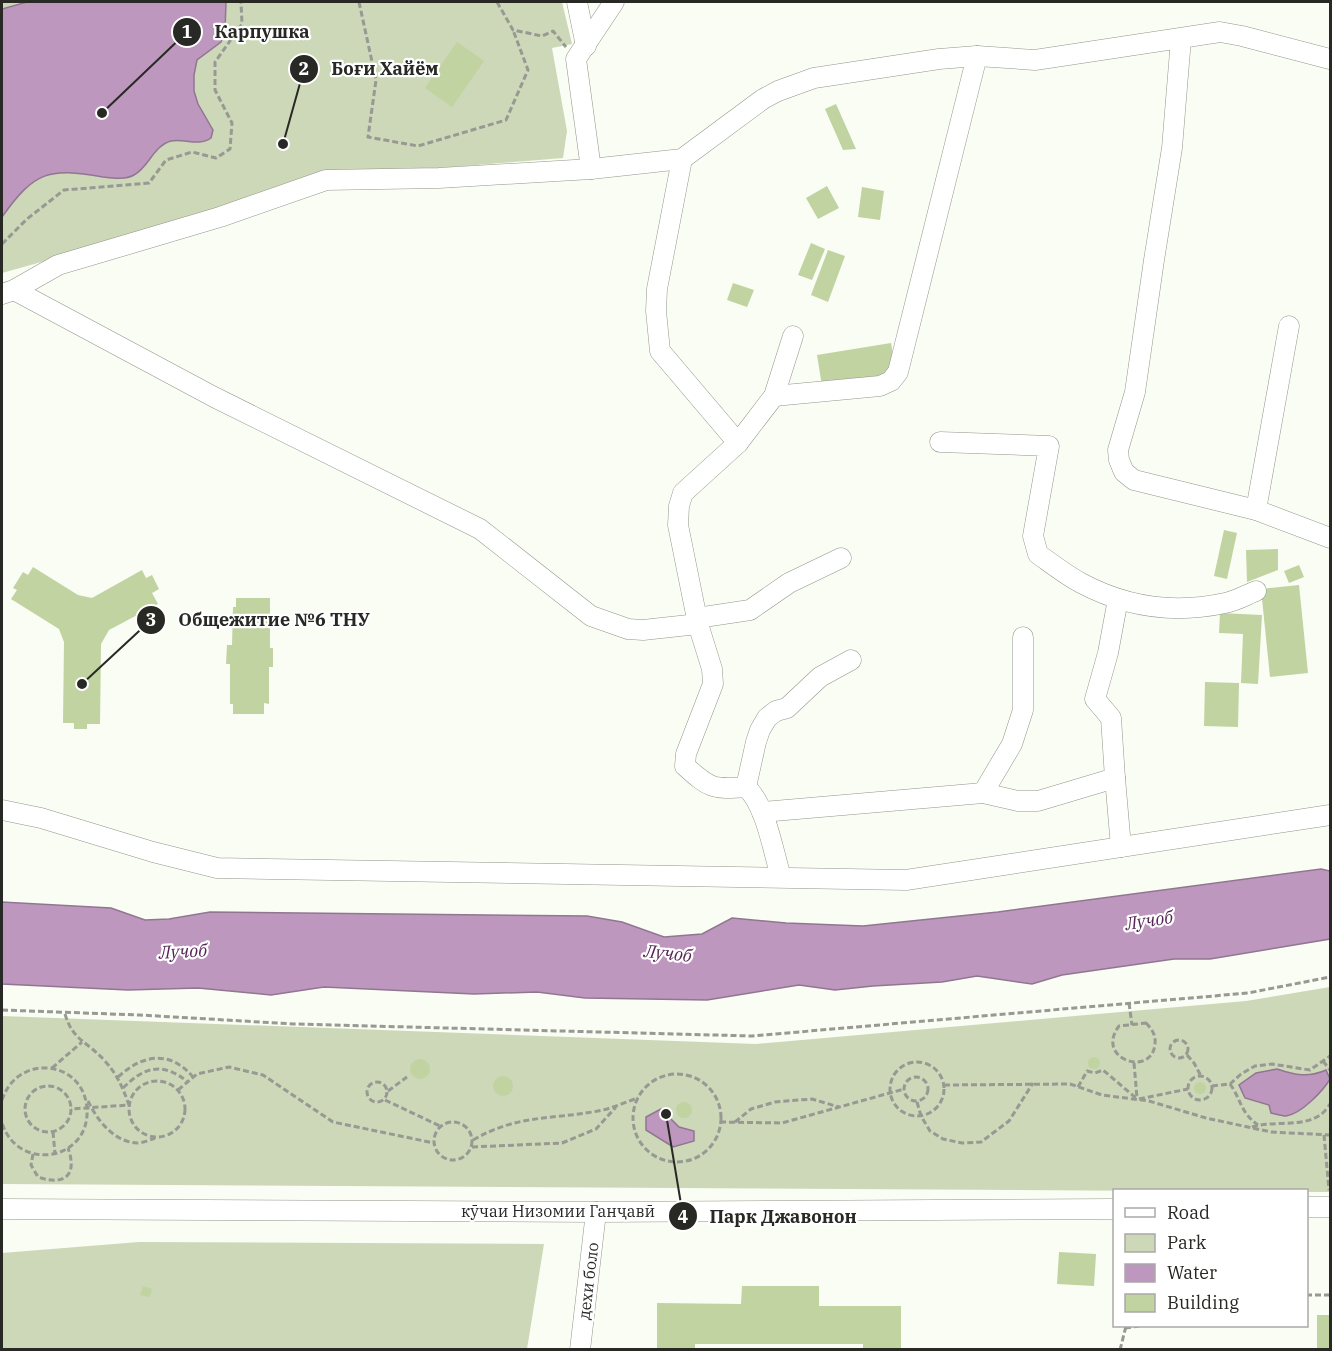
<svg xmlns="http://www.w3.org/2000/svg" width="1332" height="1351" font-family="'IBM Plex Serif',serif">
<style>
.green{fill:#ccd8b8}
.water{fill:#be97bf;stroke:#917691;stroke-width:1.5}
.building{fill:#c0d3a1}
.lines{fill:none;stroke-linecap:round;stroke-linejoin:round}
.minor-casing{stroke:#92968c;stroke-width:21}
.path{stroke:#979992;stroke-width:3;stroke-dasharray:6 3;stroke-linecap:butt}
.minor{stroke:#fff;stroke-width:20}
.labels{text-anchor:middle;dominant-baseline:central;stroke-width:4.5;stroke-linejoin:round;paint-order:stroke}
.street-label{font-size:16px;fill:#282925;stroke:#fff}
.water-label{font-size:18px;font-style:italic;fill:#552456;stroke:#fff}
.leader{fill:none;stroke:#282925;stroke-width:2}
.callout-dot{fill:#282925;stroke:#fff;stroke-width:2}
.mark-label{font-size:18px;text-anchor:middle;font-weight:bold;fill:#fff}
.callout-label{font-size:18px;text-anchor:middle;font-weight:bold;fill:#282925;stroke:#fff;stroke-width:4.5;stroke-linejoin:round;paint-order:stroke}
</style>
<rect width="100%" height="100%" fill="#f9fdf3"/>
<g class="green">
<polygon points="2,2 562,2 572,44 552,48 567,131 563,158 403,171 263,200 2,273"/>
<polygon points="1330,987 1330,1192 2,1184 2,1016 756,1044 1246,1001"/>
<polygon points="139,1242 544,1244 527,1349 2,1350 2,1253"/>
</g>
<g class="water">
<path d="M27 2H226L225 31 221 42 197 60 194 75V91L198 104 213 130 211 138C198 147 184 138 171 141 153 146 149 167 134 175 125 180 112 178 103 177 48 167 34 172 2 217V9Z"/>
<polygon points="1321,869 1330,871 1330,939 1210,959 1174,959 1062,975 1032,984 977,976 942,982 873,986 835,990 799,985 707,1000 585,998 537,992 474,994 324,987 271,995 198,988 128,990 2,984 2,902 111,908 145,920 169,919 210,912 587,916 622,922 664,937 702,934 732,918 786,923 863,926 998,912"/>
<path d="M1277 1069C1295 1075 1308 1078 1326 1070L1330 1079C1323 1091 1301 1114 1286 1116 1282 1116 1276 1114 1271 1113L1269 1105 1245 1098 1239 1085 1256 1073Z"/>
<polygon points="661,1109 679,1127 694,1131 694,1141 673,1147 646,1130 646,1117"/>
</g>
<g class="building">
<polygon points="457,42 484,61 452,107 425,88"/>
<polygon points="836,104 856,149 843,150 825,109"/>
<polygon points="827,186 839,208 818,219 806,198"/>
<polygon points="862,187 884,191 880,220 858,217"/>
<polygon points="811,243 825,249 812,280 798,275"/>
<polygon points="828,250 845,256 828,302 811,295"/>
<polygon points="733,283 754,290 747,307 727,300"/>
<polygon points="891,343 896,373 822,386 817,355"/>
<polygon points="1224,530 1237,533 1227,579 1214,576"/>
<polygon points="1278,549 1278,570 1247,582 1246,550"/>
<polygon points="1299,565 1304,577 1289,583 1284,571"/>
<polygon points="33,567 78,595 92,598 142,570 146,578 152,575 159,589 152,593 158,604 109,630 101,644 100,724 87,724 87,729 74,729 74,723 63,723 64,642 59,629 11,599 17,590 13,588 23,572 28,575"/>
<polygon points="1299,585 1308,673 1270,677 1261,589"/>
<polygon points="236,598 270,598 270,648 273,648 273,667 269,667 269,704 264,703 264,714 233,714 233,704 230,704 230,664 226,664 227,645 232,645 233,607 236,607"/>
<polygon points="1220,613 1262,615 1258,684 1241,683 1243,634 1219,633"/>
<polygon points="1205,682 1239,683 1238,727 1204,726"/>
<circle cx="1094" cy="1063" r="6"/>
<circle cx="420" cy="1069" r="10"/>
<circle cx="503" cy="1086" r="10"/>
<circle cx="1200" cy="1088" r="6"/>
<circle cx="684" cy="1110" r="8"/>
<polygon points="1059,1252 1096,1254 1094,1286 1057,1284"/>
<polygon points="143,1286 152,1289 150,1297 140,1295"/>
<polygon points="742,1286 819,1286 819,1306 901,1306 901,1350 863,1350 863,1344 695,1344 695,1350 657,1350 657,1303 741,1304"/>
<rect x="1317" y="1315" width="13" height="35"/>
</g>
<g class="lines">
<g class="minor-casing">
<g id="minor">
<polyline points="577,2 586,46"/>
<polyline points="1181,39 1172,148 1154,260 1135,392 1118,450 1119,460 1124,472 1134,480 1256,510 1330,538"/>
<polyline points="682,159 657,289 656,311 660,351 738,443"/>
<polyline points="591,169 576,59 614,2"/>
<path d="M14 290 214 397 480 529 591 616 628 629 643 630 698 624 712 669 713 684 686 754 685 766C709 788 713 790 746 787 766 805 773 851 781 877"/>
<polyline points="2,294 14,290 58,265 220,217 326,180 439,178 591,169 682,159 763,99 778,91 814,78 939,59 977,56 1035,60 1220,32 1242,36 1330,59"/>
<polyline points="774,396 880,386 891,381 898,372 977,56"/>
<path d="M940 442 1049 446 1033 536 1038 554C1052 564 1066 575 1081 583 1126 607 1175 614 1225 603 1236 601 1246 595 1256 591"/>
<polyline points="1256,510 1289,326"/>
<polyline points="697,618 750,610 789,583 841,558"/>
<polyline points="698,624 678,525 679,506 683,493 738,443 774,396 793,336"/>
<polyline points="1115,778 1111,718 1095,699 1108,653 1118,599"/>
<polyline points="746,787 756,742 760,730 767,718 776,711 787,708 820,677 851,660"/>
<polyline points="983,793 1012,744 1023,710 1023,637"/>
<polyline points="2,810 41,818 153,852 217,868 906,880 1330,815"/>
<polyline points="762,812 983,793 1018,801 1038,801 1115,778 1121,847"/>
<polyline points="1306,1207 1330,1207"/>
<polyline points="2,1209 596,1212 1114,1209"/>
<polyline points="580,1350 596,1212"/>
</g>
</g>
<g class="path">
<polyline points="359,2 376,80 368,137 418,146 506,120 528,70 513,30"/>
<polyline points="497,2 513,30 542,36 553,31 566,47"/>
<polyline points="2,244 27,219 64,190 149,183 166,160 192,152 216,158 230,149 232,123 215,90 215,62 242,24 241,2"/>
<polyline points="1129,1003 1132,1025"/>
<polyline points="2,1010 140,1015 294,1024 752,1036 1248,993 1330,977"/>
<path d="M65 1014C73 1041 87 1041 104 1060 117 1074 123 1088 129 1105L71 1109"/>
<path d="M1146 1023C1152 1029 1156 1035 1155 1044 1152 1078 1094 1059 1119 1026Z"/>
<circle cx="1179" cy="1049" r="9"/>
<polyline points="1187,1055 1194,1063 1201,1076"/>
<polyline points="1323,1061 1330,1070"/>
<circle cx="917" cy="1089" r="27"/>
<polyline points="1134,1063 1137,1098"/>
<polyline points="52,1068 82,1042"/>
<circle cx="677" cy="1118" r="44"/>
<circle cx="1200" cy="1088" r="12"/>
<circle cx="916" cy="1089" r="12"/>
<path d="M118 1077C143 1054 170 1050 193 1077"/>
<circle cx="157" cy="1109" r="28"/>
<circle cx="377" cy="1092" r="10"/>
<path d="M1230 1084C1242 1101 1240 1112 1258 1125"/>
<polyline points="944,1085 1070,1084 1102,1095 1149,1101 1206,1118 1271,1132 1330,1135"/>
<polyline points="1212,1086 1230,1084 1241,1074 1255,1066 1272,1064 1310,1070 1330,1056"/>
<circle cx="48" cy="1109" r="23"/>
<polyline points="1078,1087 1087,1071 1095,1073 1103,1070 1136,1098"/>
<path d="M123 1088C145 1066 163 1062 188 1082"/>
<polyline points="178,1090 197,1074 229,1067 263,1075 333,1122 434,1143"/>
<polyline points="388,1091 407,1077"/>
<polyline points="1139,1099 1188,1089"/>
<path d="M2 1100C17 1053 84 1059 87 1109 90 1161 18 1173 2 1123"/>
<polyline points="385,1100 440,1126"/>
<path d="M88 1101C97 1120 114 1142 137 1143 142 1143 150 1140 155 1138"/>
<polyline points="917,1102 921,1116 930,1131 943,1139 962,1143 981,1142 1009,1121 1033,1083"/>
<circle cx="453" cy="1141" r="19"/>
<polyline points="720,1122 782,1123 904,1089"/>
<polyline points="735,1122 751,1109 775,1102 812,1099 839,1107"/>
<path d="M1252 1127C1273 1120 1301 1128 1320 1115 1324 1113 1328 1107 1330 1104"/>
<polyline points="53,1132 55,1154"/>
<polyline points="1324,1135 1329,1190"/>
<path d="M473 1140C518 1114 550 1120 598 1111 611 1109 625 1102 638 1098"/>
<polyline points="472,1147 562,1143 596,1129 616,1107"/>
<path d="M33 1154 31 1165 38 1177C64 1186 78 1176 68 1148"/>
<polyline points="1306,1295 1330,1295"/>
<polyline points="1125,1328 1139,1326"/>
<polyline points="1120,1350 1126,1326"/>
</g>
<use href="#minor" class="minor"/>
</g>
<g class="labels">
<g class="street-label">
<text x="558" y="1211">кӯчаи Низомии Ганҷавӣ</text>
<text transform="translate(588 1281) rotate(-83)">дехи боло</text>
</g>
<g class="water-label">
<text transform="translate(1149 920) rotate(-9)">Лучоб</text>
<text transform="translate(183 951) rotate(-3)">Лучоб</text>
<text transform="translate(668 953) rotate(6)">Лучоб</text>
</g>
</g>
<path class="leader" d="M102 113L187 32M283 144L304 69M82 684L151 620M666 1114L683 1216"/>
<g class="callout-dot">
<circle cx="102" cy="113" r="6"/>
<circle cx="283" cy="144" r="6"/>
<circle cx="82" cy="684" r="6"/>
<circle cx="666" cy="1114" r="6"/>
<circle cx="187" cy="32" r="15"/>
<circle cx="304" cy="69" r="15"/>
<circle cx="151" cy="620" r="15"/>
<circle cx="683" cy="1216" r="15"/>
</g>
<g class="mark-label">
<text x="187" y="38">1</text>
<text x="304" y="75">2</text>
<text x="151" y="626">3</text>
<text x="683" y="1223">4</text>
</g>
<g class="callout-label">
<text x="262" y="38">Карпушка</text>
<text x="385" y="75">Боғи Хайём</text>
<text x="274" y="626">Общежитие №6 ТНУ</text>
<text x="783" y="1223">Парк Джавонон</text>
</g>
<rect width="1332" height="1351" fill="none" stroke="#282925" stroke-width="6"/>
<rect x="1113" y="1189" width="195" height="138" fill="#ffffff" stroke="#a9a9a8" stroke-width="1.5"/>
<rect x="1125" y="1208" width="30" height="9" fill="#ffffff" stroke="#a9a9a8" stroke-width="1.5"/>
<text x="1167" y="1219" font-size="18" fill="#282925">Road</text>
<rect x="1125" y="1234" width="30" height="18" fill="#ccd8b8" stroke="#a9a9a8" stroke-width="1.5"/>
<text x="1167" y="1249" font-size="18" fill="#282925">Park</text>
<rect x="1125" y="1264" width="30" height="18" fill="#be97bf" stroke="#a9a9a8" stroke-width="1.5"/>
<text x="1167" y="1279" font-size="18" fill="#282925">Water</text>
<rect x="1125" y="1294" width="30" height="18" fill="#c0d3a1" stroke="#a9a9a8" stroke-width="1.5"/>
<text x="1167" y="1309" font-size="18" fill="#282925">Building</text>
</svg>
